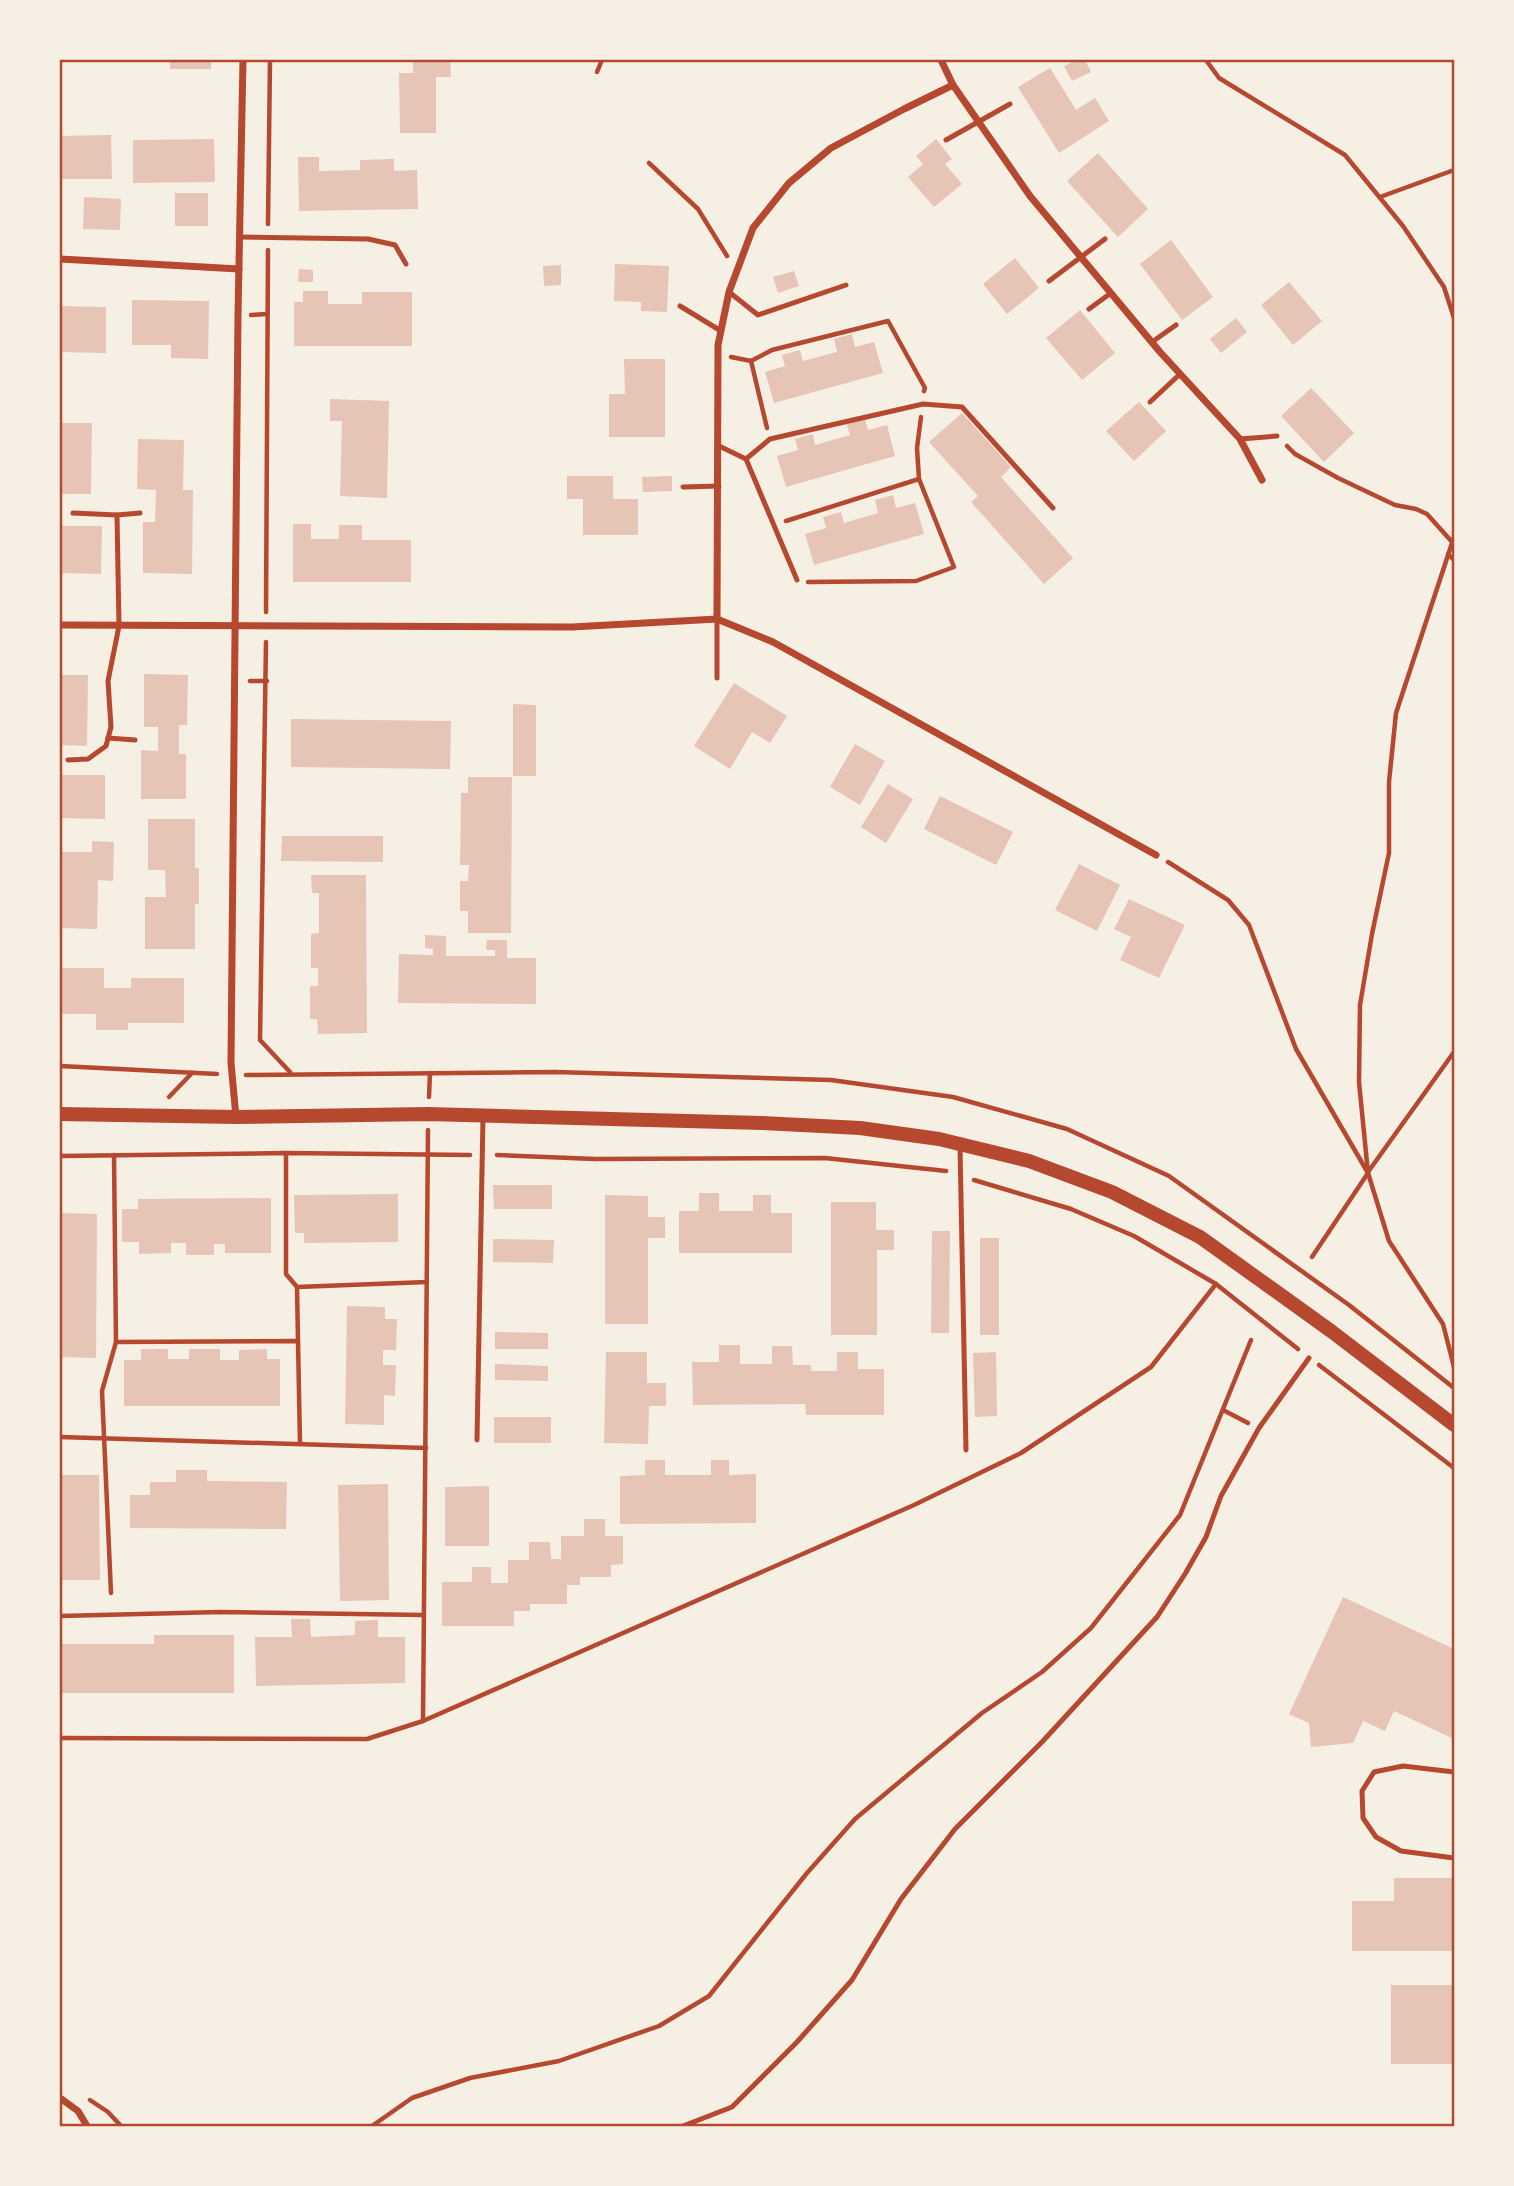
<svg xmlns="http://www.w3.org/2000/svg" width="1514" height="2186" font-family="Inter,sans-serif">
<style>
.building{fill:#e6c5b7}
.lines{fill:none;stroke-linecap:round;stroke-linejoin:round}
.path{stroke:#b5482f;stroke-width:4.5}
.service{stroke:#b5482f;stroke-width:5}
.minor{stroke:#b5482f;stroke-width:7}
.secondary{stroke:#b5482f;stroke-width:14}
.neatline{fill:none;stroke:#b5482f;stroke-width:2.5}
</style>
<rect width="100%" height="100%" fill="#f6efe4"/>
<g class="building">
<rect x="170" y="60" width="41" height="9"/>
<polygon points="413,60 450,60 451,77 436,77 436,133 400,133 399,73 413,73"/>
<polygon points="1077,60 1085,60 1091,72 1072,81 1064,66"/>
<polygon points="1050,68 1076,110 1095,98 1109,121 1059,153 1018,87"/>
<polygon points="111,135 112,179 60,179 60,136"/>
<polygon points="214,139 215,182 133,183 133,140"/>
<polygon points="936,139 952,159 945,164 962,184 934,207 908,177 923,164 916,156"/>
<polygon points="1098,153 1148,209 1118,237 1067,181"/>
<polygon points="298,157 319,157 319,171 360,170 360,160 394,159 394,171 417,170 418,209 299,211"/>
<rect x="175" y="193" width="33" height="33"/>
<polygon points="84,197 121,199 120,230 83,229"/>
<polygon points="1171,240 1213,297 1182,320 1140,264"/>
<polygon points="1015,258 1039,288 1007,314 983,284"/>
<polygon points="615,264 669,266 667,312 641,311 641,302 614,301"/>
<polygon points="561,265 561,285 544,286 543,266"/>
<polygon points="299,269 313,270 313,282 298,282"/>
<polygon points="794,271 799,286 778,293 773,277"/>
<polygon points="1289,282 1322,321 1293,345 1261,305"/>
<polygon points="303,291 328,291 328,304 362,304 362,292 412,292 412,346 294,346 294,302 303,302"/>
<polygon points="132,300 209,301 208,359 171,358 171,345 132,345"/>
<polygon points="60,306 106,307 106,353 60,352"/>
<polygon points="1080,310 1115,353 1082,380 1046,338"/>
<polygon points="1236,318 1247,332 1221,353 1210,339"/>
<polygon points="852,334 855,347 874,342 883,373 774,403 765,372 785,366 782,355 800,350 803,361 837,352 834,339"/>
<polygon points="624,359 665,359 665,437 609,437 609,394 625,394"/>
<polygon points="1311,388 1354,433 1324,462 1281,416"/>
<polygon points="330,399 389,401 387,498 340,496 342,421 330,421"/>
<polygon points="1139,402 1166,431 1134,461 1106,431"/>
<polygon points="962,413 1011,467 1001,477 1073,558 1044,584 971,502 978,496 929,442"/>
<polygon points="864,417 868,430 887,425 895,456 786,487 777,456 798,450 795,439 813,434 815,445 850,435 846,422"/>
<polygon points="60,423 92,423 91,494 60,494"/>
<polygon points="138,439 184,440 183,490 193,490 192,574 143,573 143,522 155,522 156,490 137,489"/>
<polygon points="567,476 613,476 613,499 638,499 638,535 583,535 583,499 567,499"/>
<polygon points="672,476 672,491 643,492 642,477"/>
<polygon points="893,495 896,508 915,503 924,534 814,565 805,534 826,528 823,517 841,512 844,523 878,513 875,500"/>
<polygon points="293,524 311,524 311,539 339,539 339,525 362,525 362,540 411,540 411,582 293,582"/>
<polygon points="60,526 102,526 101,574 60,573"/>
<polygon points="144,674 188,675 187,725 179,725 179,754 186,754 186,799 141,799 141,750 158,751 158,727 144,727"/>
<polygon points="60,675 88,675 87,746 60,745"/>
<polygon points="734,683 787,716 770,743 752,732 730,769 694,746"/>
<polygon points="513,704 536,705 536,776 513,776"/>
<polygon points="291,719 451,721 450,769 291,767"/>
<polygon points="855,744 885,761 860,805 830,787"/>
<polygon points="60,775 105,775 105,819 60,818"/>
<polygon points="468,777 512,777 511,933 468,933 468,911 460,911 460,881 468,881 469,865 460,865 461,793 468,793"/>
<polygon points="888,784 913,799 886,843 861,827"/>
<polygon points="940,796 1013,832 996,865 924,829"/>
<polygon points="148,819 195,819 195,868 199,868 199,904 195,904 195,949 145,949 145,897 166,897 165,870 148,870"/>
<polygon points="282,836 383,836 383,862 281,861"/>
<polygon points="92,841 114,842 113,881 98,880 97,929 60,928 60,852 92,852"/>
<polygon points="1079,864 1120,885 1097,931 1055,910"/>
<polygon points="311,875 366,875 367,1033 318,1034 317,1019 310,1019 310,986 318,986 318,968 311,968 311,934 319,933 319,893 312,893"/>
<polygon points="1129,899 1185,925 1159,978 1120,960 1131,937 1114,929"/>
<polygon points="425,935 446,936 446,956 495,956 495,950 486,950 487,940 507,940 507,958 536,958 536,1004 398,1003 399,954 433,955 433,949 425,948"/>
<polygon points="60,968 104,968 104,988 131,988 131,978 184,978 184,1023 128,1023 128,1030 96,1030 96,1014 60,1014"/>
<polygon points="493,1185 552,1185 552,1209 494,1209"/>
<polygon points="699,1193 719,1193 719,1211 753,1211 753,1195 771,1195 771,1213 792,1213 792,1253 679,1253 679,1211 699,1211"/>
<polygon points="398,1194 398,1242 304,1243 304,1233 295,1233 294,1195"/>
<polygon points="605,1195 648,1196 648,1217 665,1217 665,1238 648,1238 648,1324 605,1324"/>
<polygon points="271,1198 271,1253 225,1253 225,1244 214,1244 214,1255 186,1255 186,1243 171,1243 171,1253 139,1254 139,1242 122,1242 122,1209 138,1209 138,1199"/>
<polygon points="831,1202 876,1202 876,1230 894,1230 894,1250 877,1250 877,1335 831,1335"/>
<polygon points="60,1213 97,1214 96,1358 60,1357"/>
<polygon points="932,1231 950,1231 949,1333 931,1333"/>
<rect x="980" y="1238" width="19" height="97"/>
<polygon points="493,1239 554,1240 553,1263 493,1262"/>
<polygon points="347,1306 385,1307 385,1319 397,1319 396,1350 383,1350 383,1365 396,1365 395,1396 384,1395 384,1425 345,1424"/>
<polygon points="495,1332 548,1333 548,1349 495,1349"/>
<polygon points="719,1345 740,1345 740,1364 772,1364 772,1346 792,1346 793,1365 811,1365 811,1371 837,1371 837,1352 858,1352 858,1369 884,1369 884,1415 806,1415 805,1404 693,1405 692,1362 719,1362"/>
<polygon points="141,1349 168,1349 168,1359 189,1359 189,1349 220,1349 220,1360 239,1360 239,1350 267,1349 267,1359 280,1359 280,1406 124,1406 124,1360 141,1360"/>
<polygon points="606,1352 647,1352 647,1383 666,1383 666,1406 649,1406 648,1444 604,1443"/>
<polygon points="996,1352 997,1416 975,1417 973,1353"/>
<polygon points="495,1364 548,1366 548,1381 495,1380"/>
<rect x="494" y="1417" width="57" height="26"/>
<polygon points="645,1460 665,1460 665,1475 711,1475 711,1460 729,1460 729,1475 756,1474 756,1523 620,1524 620,1476 645,1475"/>
<polygon points="176,1470 207,1470 207,1481 287,1482 286,1529 130,1528 130,1495 150,1495 150,1482 176,1482"/>
<polygon points="60,1475 99,1475 100,1580 60,1580"/>
<polygon points="388,1484 389,1600 340,1601 338,1485"/>
<polygon points="489,1486 489,1546 445,1546 445,1487"/>
<polygon points="584,1519 605,1519 605,1536 623,1536 623,1564 611,1565 611,1577 580,1577 580,1585 567,1585 567,1604 530,1604 530,1611 514,1611 514,1626 442,1626 442,1582 472,1582 472,1567 491,1567 491,1583 508,1583 508,1560 529,1560 529,1542 550,1542 551,1559 561,1559 561,1536 584,1536"/>
<polygon points="1343,1597 1454,1649 1454,1739 1394,1711 1385,1731 1363,1721 1353,1743 1311,1747 1309,1723 1289,1714"/>
<polygon points="291,1619 310,1619 311,1637 355,1635 355,1621 378,1620 378,1637 405,1637 405,1683 256,1686 255,1637 292,1637"/>
<polygon points="154,1635 234,1635 234,1693 60,1693 60,1644 154,1644"/>
<polygon points="1394,1878 1454,1878 1454,1951 1352,1951 1352,1901 1394,1901"/>
<rect x="1391" y="1985" width="63" height="79"/>
</g>
<g class="lines">
<g class="path">
<polyline points="1206,60 1219,78 1345,155 1403,226 1444,287 1454,318"/>
<polyline points="597,72 602,60"/>
<polyline points="649,163 698,209 727,256"/>
<polyline points="1380,197 1454,170"/>
<polyline points="268,224 270,60"/>
<polyline points="251,315 267,314"/>
<polyline points="731,357 751,361 767,428"/>
<polyline points="751,361 772,350 888,321 925,388 924,391"/>
<polyline points="1287,446 1295,454 1338,478 1395,505 1416,509 1427,514 1453,543"/>
<polyline points="786,521 919,479"/>
<polyline points="1448,554 1454,560"/>
<polyline points="808,582 916,581 954,567 919,479 917,448 921,417"/>
<polyline points="266,612 268,250"/>
<polyline points="266,642 260,1040 290,1072"/>
<polyline points="250,681 267,681"/>
<polyline points="1168,862 1228,900 1249,925 1296,1049 1368,1173 1389,1241 1443,1324 1454,1367"/>
<polyline points="60,1066 217,1074"/>
<polyline points="246,1075 555,1072 831,1080 953,1097 1067,1129 1169,1176 1349,1305 1454,1388"/>
<polyline points="169,1097 192,1073"/>
<polyline points="429,1097 430,1073"/>
<polyline points="286,1153 286,1274 297,1287 427,1282"/>
<polyline points="497,1155 595,1159 825,1158 946,1171"/>
<polyline points="60,1156 286,1153 470,1155"/>
<polyline points="1368,1172 1454,1052"/>
<polyline points="974,1180 1071,1209 1134,1236 1216,1284 1298,1349"/>
<polyline points="1312,1257 1368,1173 1359,1082 1360,1005 1372,934 1389,853 1389,782 1396,713 1454,537"/>
<polyline points="297,1287 298,1341"/>
<polyline points="116,1342 298,1341 300,1444"/>
<polyline points="1319,1365 1454,1468"/>
<polyline points="1223,1410 1248,1423"/>
<polyline points="60,1437 426,1448"/>
<polyline points="111,1593 102,1391 116,1342 114,1155"/>
<polyline points="60,1616 221,1612 423,1615"/>
<polyline points="423,1721 428,1130"/>
<polyline points="60,1738 367,1739 423,1721 914,1505 1021,1453 1151,1367 1216,1284"/>
<polyline points="90,2100 108,2112 121,2126"/>
<polyline points="372,2126 412,2098 470,2078 559,2061 659,2026 709,1996 807,1873 855,1819 982,1713 1042,1672 1091,1628 1180,1515 1251,1340"/>
</g>
<g class="service">
<polyline points="946,140 1010,104"/>
<polyline points="240,237 368,239 395,245 406,264"/>
<polyline points="1049,281 1105,239"/>
<polyline points="729,292 758,315 846,285"/>
<polyline points="680,306 721,331"/>
<polyline points="1089,309 1111,293"/>
<polyline points="1152,342 1176,325"/>
<polyline points="1150,402 1180,374"/>
<polyline points="1240,439 1277,436"/>
<polyline points="719,446 746,459 797,580"/>
<polyline points="746,459 770,439 923,404 962,407 1053,508"/>
<polyline points="683,487 719,486"/>
<polyline points="73,513 117,515"/>
<polyline points="717,619 717,678"/>
<polyline points="108,738 135,740"/>
<polyline points="68,760 88,759 106,746 111,727 108,681 119,626 117,515 140,513"/>
<polyline points="960,1147 966,1450"/>
<polyline points="477,1440 483,1116"/>
<polyline points="1454,1772 1403,1766 1374,1772 1362,1791 1363,1818 1376,1837 1401,1851 1454,1858"/>
<polyline points="683,2126 732,2107 797,2042 852,1980 901,1899 955,1829 1042,1742 1157,1617 1185,1574 1206,1537 1221,1496 1259,1428 1309,1358"/>
</g>
<g class="minor">
<polyline points="941,60 953,85 1030,196 1160,352 1240,439 1262,480"/>
<polyline points="60,259 239,269"/>
<polyline points="717,619 718,345 729,292 753,228 789,183 831,148 904,109 953,85"/>
<polyline points="60,625 572,627 717,619 773,642 1156,855"/>
<polyline points="236,1117 231,1063 238,315 243,60"/>
<polyline points="60,2098 78,2111 87,2126"/>
</g>
<polyline class="secondary" points="60,1114 236,1117 428,1114 762,1123 860,1128 939,1139 1029,1161 1112,1192 1200,1237 1331,1331 1454,1425"/>
</g>
<rect width="1514" height="2186" fill="none" stroke="#f6efe4" stroke-width="122"/>
<rect x="61" y="61" width="1392" height="2064" class="neatline"/>
</svg>
